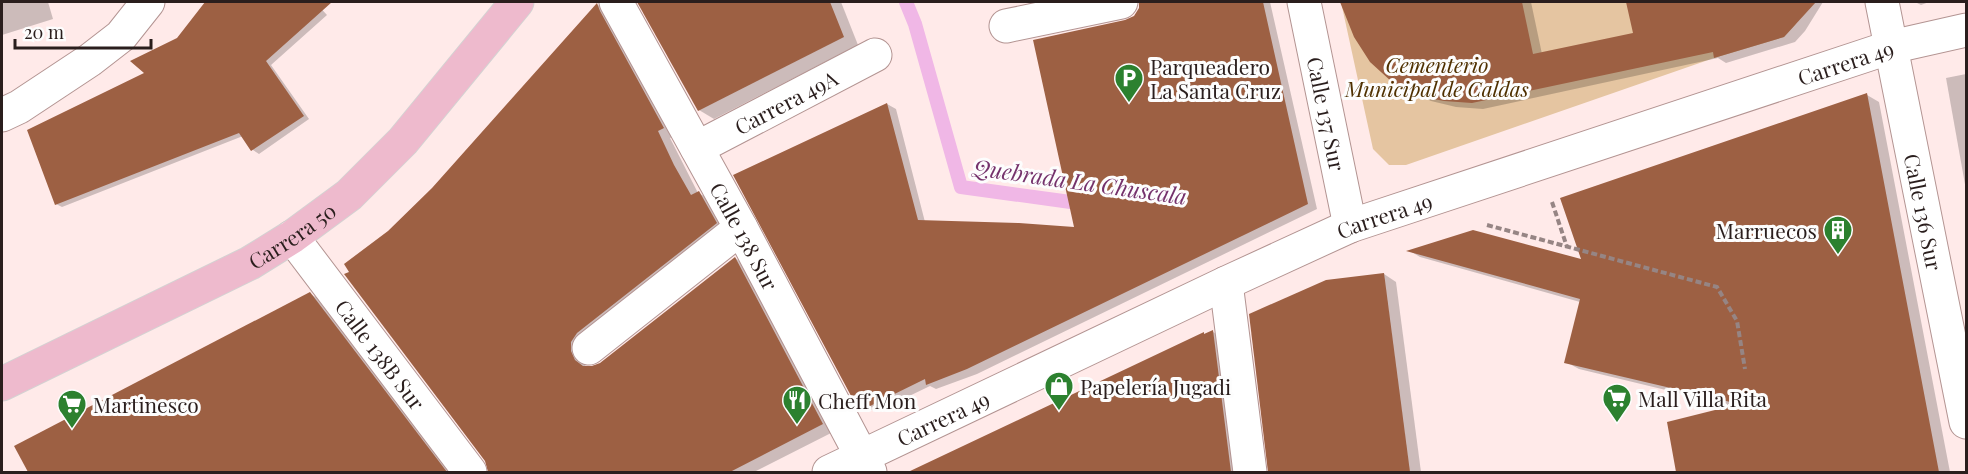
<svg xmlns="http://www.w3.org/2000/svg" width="1968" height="474" font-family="'Playfair Display',serif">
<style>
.green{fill:#e5c5a1}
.shadow{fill:#0003}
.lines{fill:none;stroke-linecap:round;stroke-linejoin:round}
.stream{stroke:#f0b7e6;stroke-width:14}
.building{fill:#9d6043}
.minor-casing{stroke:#b39492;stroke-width:35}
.major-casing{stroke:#d4d2d2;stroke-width:35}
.path{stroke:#968584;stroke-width:4;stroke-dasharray:6 3;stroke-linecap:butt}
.minor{stroke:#fff;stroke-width:33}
.major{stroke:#eebacd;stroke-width:33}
.labels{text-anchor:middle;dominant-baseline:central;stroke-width:6;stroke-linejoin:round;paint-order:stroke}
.street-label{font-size:21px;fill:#2a1e1d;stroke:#fdfdfd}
.park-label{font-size:21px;font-style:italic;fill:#4f3001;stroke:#fdfdfd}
.poi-label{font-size:21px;fill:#2a1e1d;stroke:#fdfdfd;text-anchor:start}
.water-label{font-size:22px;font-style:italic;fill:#75326c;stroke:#fdfdfd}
</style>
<rect width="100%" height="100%" fill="#ffeae9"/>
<polygon class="green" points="1341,2 1810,2 1795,25 1784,37 1714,58 1406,165 1389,165 1373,149"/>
<g class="shadow">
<polygon points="2,2 48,2 53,19 2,35"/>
<polygon points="207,2 315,2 327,15 271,65 309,119 259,154 253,150 243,136 62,207 56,204 146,73 178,39"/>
<polygon points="639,2 841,2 858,45 714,119 699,110"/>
<polygon points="1026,2 1062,2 1035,7"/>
<polygon points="1140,2 1270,2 1317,209 977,374 936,389 930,386 876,412 870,409 867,411 858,406 887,104 896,109 925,222 1076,229 1126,22 1135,17 1140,9"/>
<polygon points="1343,2 1531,2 1542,54 1634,34 1628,2 1823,2 1805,31 1795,42 1726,63 1718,58 1483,109 1456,107 1431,101 1405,88 1345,11"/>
<polygon points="1915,2 1914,2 1929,2 1921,5"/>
<polygon points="598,5 610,11 676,135 670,138 698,193 712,200 728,231 583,359 586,367 601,364 735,258 747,266 835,431 754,472 490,472 389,232 433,190"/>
<polygon points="1966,74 1966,190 1946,78"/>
<polygon points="1867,95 1879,102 1950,472 1678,472 1669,424 1736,407 1579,369 1566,362 1580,302 1420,257 1410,251 1584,262"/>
<polygon points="1384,274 1396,282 1421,472 1270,472"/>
<polygon points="310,294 323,301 453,472 29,472 16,446"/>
<polygon points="1213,332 1225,339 1242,472 912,472 1203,334 1205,335"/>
</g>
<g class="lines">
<polyline class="stream" points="906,2 915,24 961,187 1085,204"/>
</g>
<g class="building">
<polygon points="205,2 332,2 266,61 304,116 251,151 239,133 55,205 27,130 144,73 130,61 177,38"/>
<polygon points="637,2 830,2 844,37 698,111"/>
<polygon points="1139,2 1263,2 1308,204 967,369 926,385 925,379 866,408 863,404 857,407 733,175 887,103 918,220 1019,223 1074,227 1033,40 1125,20 1134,16 1139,8"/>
<polygon points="1340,2 1522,2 1533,54 1633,33 1626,2 1816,2 1784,37 1714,58 1713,52 1472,103 1444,101 1418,96 1392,82 1370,62 1354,37"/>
<polygon points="597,3 600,11 664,128 658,131 674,165 691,195 699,191 717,223 577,333 571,342 571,351 575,360 583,366 592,366 600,363 735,257 823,424 730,472 488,472 485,461 344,274 349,272 344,264 388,231 432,188"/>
<polygon points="1867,93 1939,472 1676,472 1667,422 1739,404 1564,363 1580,299 1406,251 1473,230 1581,259 1560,198"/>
<polygon points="1384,273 1410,472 1268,472 1249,314 1326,280"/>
<polygon points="310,292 447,472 28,472 14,446"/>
<polygon points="1213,330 1231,472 908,472 1204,332 1204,334"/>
</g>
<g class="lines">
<g class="minor-casing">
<g id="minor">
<path id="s1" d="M616 2 741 228 870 472"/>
<path id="s2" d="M1304 2 1350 226"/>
<path id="s3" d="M1882 2 1966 422"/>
<polyline points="1006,26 1121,2"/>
<polyline points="2,115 19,107 90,60 121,36 148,2"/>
<path id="s4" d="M697 148 875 55"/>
<path id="s5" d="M292 237 470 472"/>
<polyline points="1226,283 1250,472"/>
<polyline points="589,348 741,228"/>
<path id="s6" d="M829 472 1226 283 1350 226 1891 47 1966 30"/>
</g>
</g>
<g class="major-casing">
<g id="major">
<path id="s7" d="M2 384 250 263 292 237 349 195 403 141 517 2"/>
</g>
</g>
<g class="path">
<polyline points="1552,202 1567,247"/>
<polyline points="1487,225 1717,287 1737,321 1745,369"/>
</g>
<use href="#minor" class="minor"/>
<use href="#major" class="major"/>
</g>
<defs>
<g id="parking-pin" transform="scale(1.5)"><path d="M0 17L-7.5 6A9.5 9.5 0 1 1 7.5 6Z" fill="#2c812f" stroke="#fdfdfd"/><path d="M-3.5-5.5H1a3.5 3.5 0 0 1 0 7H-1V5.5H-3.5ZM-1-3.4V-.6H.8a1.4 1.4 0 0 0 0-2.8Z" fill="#fff"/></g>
<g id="building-pin" transform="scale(1.5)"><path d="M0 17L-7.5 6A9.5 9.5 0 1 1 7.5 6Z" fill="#2c812f" stroke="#fdfdfd"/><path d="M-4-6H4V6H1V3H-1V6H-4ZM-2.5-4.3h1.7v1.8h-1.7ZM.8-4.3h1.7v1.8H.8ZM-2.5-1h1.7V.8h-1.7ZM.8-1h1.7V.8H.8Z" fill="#fff"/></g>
<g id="shop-pin" transform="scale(1.5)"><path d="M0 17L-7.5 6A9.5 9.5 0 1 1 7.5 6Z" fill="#2c812f" stroke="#fdfdfd"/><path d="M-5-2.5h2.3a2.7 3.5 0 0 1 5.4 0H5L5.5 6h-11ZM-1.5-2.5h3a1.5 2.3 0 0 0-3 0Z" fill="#fff"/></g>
<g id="supermarket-pin" transform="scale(1.5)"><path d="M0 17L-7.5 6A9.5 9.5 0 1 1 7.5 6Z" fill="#2c812f" stroke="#fdfdfd"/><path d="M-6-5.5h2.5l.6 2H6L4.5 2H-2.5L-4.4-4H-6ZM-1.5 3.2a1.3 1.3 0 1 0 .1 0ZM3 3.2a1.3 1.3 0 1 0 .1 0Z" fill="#fff"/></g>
<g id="restaurant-pin" transform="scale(1.5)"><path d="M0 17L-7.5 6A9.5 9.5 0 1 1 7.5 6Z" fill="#2c812f" stroke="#fdfdfd"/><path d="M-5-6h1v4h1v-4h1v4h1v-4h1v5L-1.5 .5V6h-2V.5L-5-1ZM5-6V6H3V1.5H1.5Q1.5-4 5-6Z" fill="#fff"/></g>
</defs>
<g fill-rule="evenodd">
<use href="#parking-pin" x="1129" y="78"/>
<use href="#building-pin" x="1838" y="230"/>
<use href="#shop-pin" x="1059" y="386"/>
<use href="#supermarket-pin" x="1617" y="398"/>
<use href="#restaurant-pin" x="797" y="400"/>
<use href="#supermarket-pin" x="72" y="404"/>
</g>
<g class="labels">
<g class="street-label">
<text stroke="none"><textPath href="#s6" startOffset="1098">Carrera 49</textPath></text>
<text stroke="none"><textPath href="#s4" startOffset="100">Carrera 49A</textPath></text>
<text stroke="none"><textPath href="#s2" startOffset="114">Calle 137 Sur</textPath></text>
<text stroke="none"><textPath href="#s3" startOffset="214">Calle 136 Sur</textPath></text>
<text stroke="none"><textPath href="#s6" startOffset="612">Carrera 49</textPath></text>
<text stroke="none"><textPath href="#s7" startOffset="326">Carrera 50</textPath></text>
<text stroke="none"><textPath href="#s1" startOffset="267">Calle 138 Sur</textPath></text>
<text stroke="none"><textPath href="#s5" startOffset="147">Calle 138B Sur</textPath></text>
<text stroke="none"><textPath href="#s6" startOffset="126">Carrera 49</textPath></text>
</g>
<g class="park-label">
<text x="1437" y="64">Cementerio<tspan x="1437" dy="24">Municipal de Caldas</tspan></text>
</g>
<g class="poi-label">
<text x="1150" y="66">Parqueadero<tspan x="1150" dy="24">La Santa Cruz</tspan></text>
<text x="1817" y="230" text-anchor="end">Marruecos</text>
<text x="1080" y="386">Papelería Jugadi</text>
<text x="1638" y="398">Mall Villa Rita</text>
<text x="818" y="400">Cheff Mon</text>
<text x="93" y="404">Martinesco</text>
</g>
<g class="water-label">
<text transform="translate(1080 181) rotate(8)">Quebrada La Chuscala</text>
</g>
</g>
<rect width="1968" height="474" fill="none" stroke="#2a1e1d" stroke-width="6"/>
<path d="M15 39v9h136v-9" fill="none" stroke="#2a1e1d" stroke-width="3"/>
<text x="24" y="39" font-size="18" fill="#2a1e1d" stroke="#fdfdfd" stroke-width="4.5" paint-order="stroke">20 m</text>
</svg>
